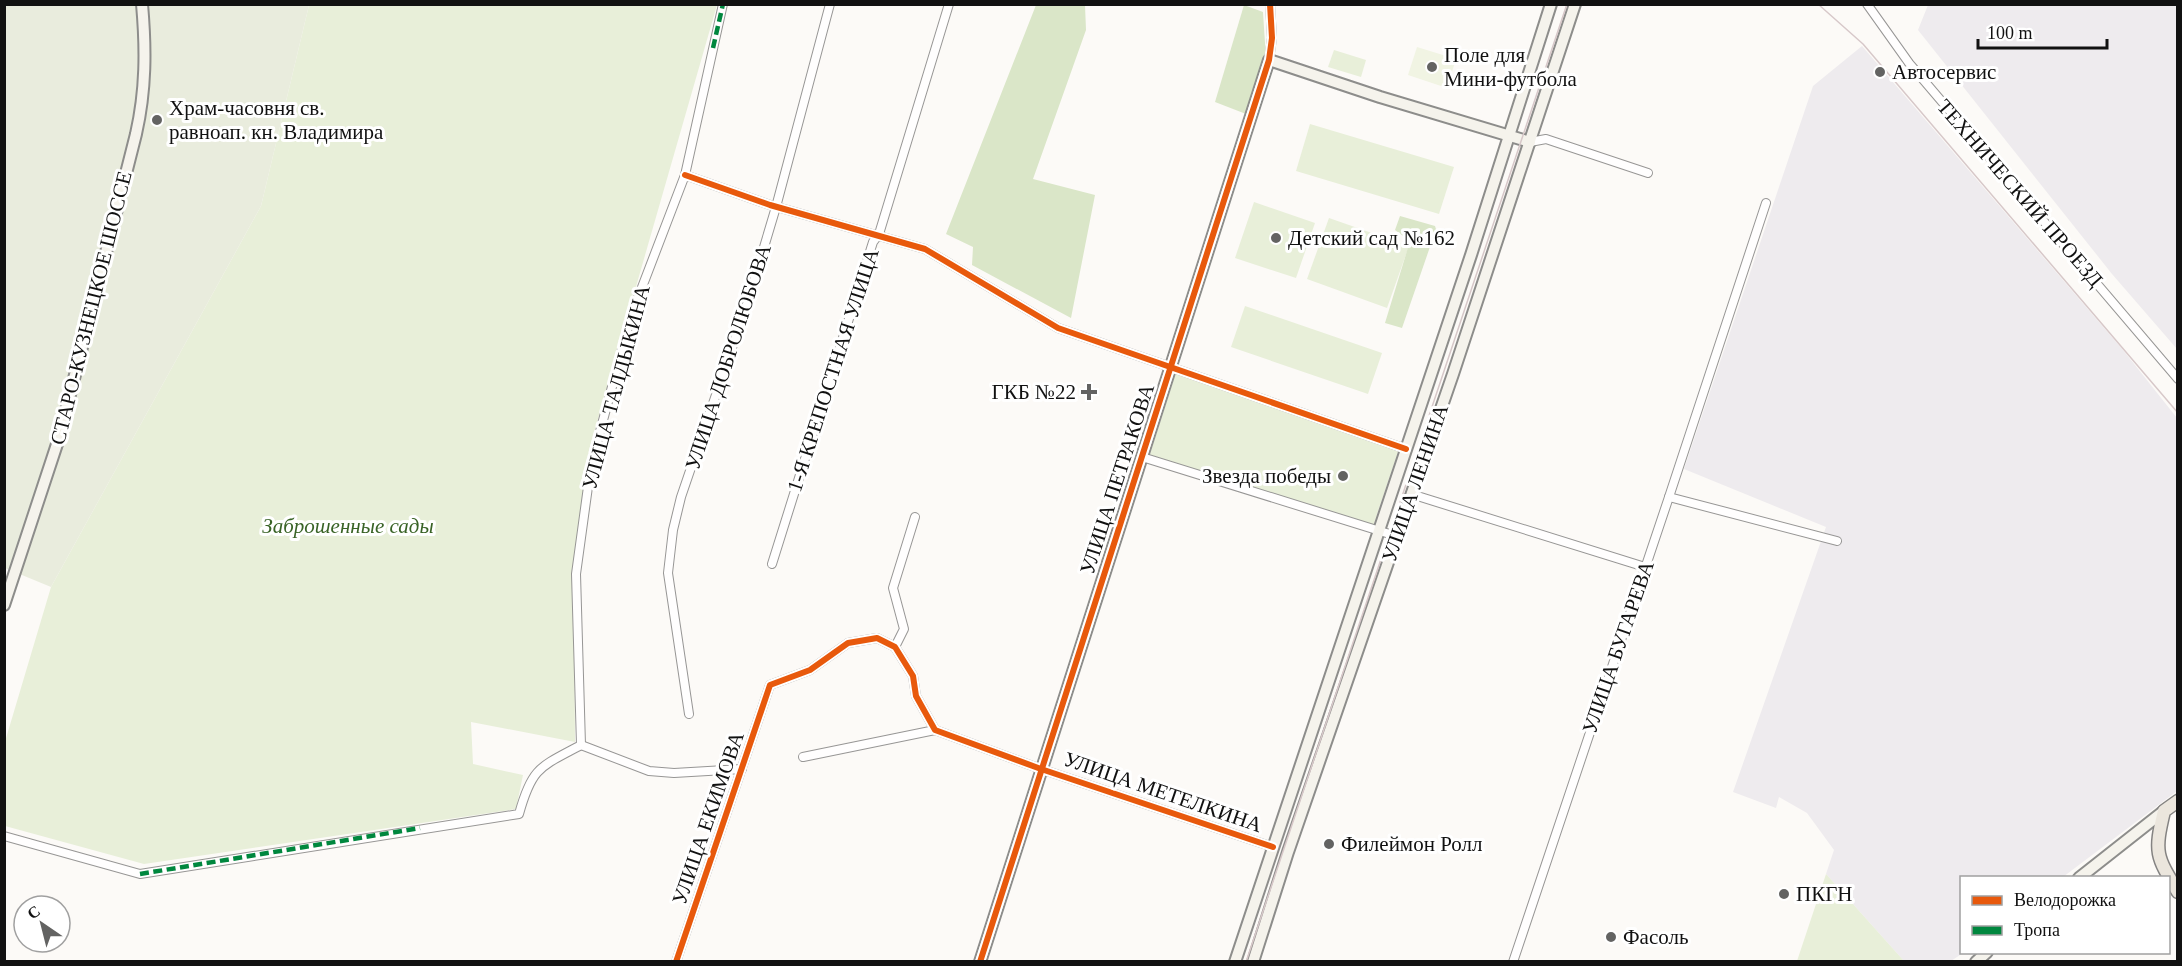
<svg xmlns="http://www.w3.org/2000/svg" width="2182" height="966" font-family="Georgia,serif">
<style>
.industrial{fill:#eeebee}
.green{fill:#e8efd9}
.forest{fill:#dae6c8}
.cemetery{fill:#e9ecdd}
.pitch{fill:#f1f4e3}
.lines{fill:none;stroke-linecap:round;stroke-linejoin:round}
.street-casing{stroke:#979695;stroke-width:10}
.secondary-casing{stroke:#8d8d8b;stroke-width:14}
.primary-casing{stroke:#848382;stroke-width:15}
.street{stroke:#fffefe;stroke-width:8}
.secondary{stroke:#f5f3ec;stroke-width:10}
.primary{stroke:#ebe6dd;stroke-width:12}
.tram{stroke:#d7c8c9;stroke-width:1.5}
.quiet{stroke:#00873e;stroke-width:4.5;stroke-dasharray:9 4.5;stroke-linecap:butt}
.cycleway-casing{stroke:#fff;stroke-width:10}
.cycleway{stroke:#e8590c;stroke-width:6}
.poi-dot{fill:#636362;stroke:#fff;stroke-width:2}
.labels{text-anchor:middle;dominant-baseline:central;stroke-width:6;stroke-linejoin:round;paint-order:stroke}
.poi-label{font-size:21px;fill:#111;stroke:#fff;text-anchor:start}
.street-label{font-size:21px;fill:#111;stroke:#fff}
.park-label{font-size:21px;font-style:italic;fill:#396326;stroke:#fff}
</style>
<rect width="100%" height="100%" fill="#fcfaf7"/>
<g class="industrial">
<polygon points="1928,5 2177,5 2177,349 2112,274 1918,30"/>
<polygon points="1862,46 2123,350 2177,418 2177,791 2063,877 1962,878 1963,953 1951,961 1904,961 1826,874 1834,850 1807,813 1779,797 1776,808 1733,792 1826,527 1684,469 1813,86"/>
</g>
<g class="green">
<polygon points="309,5 717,5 589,450 574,588 575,742 471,722 473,764 523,775 516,809 144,864 5,826 4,745 51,587 261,206"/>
<polygon points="1334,50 1366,60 1361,77 1328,67"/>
<polygon points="1310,124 1454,167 1439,214 1296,171"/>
<polygon points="1254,202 1315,223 1296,278 1235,258"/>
<polygon points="1329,218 1409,246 1387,308 1307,279"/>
<polygon points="1245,306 1382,353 1368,394 1231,347"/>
<polygon points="1176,372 1399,449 1372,529 1149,457"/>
<polygon points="1826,874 1904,961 1797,961"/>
</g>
<g class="forest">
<polygon points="1036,5 1085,5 1086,30 1033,179 1095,195 1071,318 972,265 973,247 946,234"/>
<polygon points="1244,5 1263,12 1266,59 1246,114 1215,102"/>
<polygon points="1400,216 1435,226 1440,242 1432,241 1402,328 1385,323 1410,241 1395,230"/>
</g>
<polygon class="cemetery" points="4,5 309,5 261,206 51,587 5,568"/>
<polygon class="pitch" points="1417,47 1456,59 1447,88 1408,75"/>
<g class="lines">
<g class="street-casing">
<g id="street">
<polyline points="1867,4 1909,63 2178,379"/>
<polyline points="1269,60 1272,38 1270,4"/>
<polyline points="1530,142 1546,139 1648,173"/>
<polyline points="685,175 770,205 925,249 1058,328 1406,449"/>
<polyline points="1142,457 1396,536"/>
<polyline points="1411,494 1645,567"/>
<polyline points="1669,497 1766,203"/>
<polyline points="772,564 873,242 879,234 949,4"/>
<polyline points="895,647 904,629 893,588 915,517"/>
<polyline points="689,714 668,573 673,530 681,497 747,304 776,207 830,4"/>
<polyline points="581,745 576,574 591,465 631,316 685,175 723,4"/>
<polyline points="581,745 649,771 674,773 742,769"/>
<polyline points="803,757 935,730"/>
<path d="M4 836 140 874 519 814C532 767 540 767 581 745"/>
<polyline points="676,962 770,685 810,670 848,643 877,638 895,647 913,676 916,696 935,730 1041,769 1273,847"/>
<polyline points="1513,962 1669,497 1837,541"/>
</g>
</g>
<g class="secondary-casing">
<g id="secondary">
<path d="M4 605 59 438 136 134C146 90 146 49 142 4"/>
<polyline points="2079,878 2164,811"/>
<polyline points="980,962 1269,60 1380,97 1530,142"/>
<polyline points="1235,962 1471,255 1551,4"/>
<polyline points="1253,962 1288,852 1453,374 1575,4"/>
<polyline points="1976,962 1987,952"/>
</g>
</g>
<g class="primary-casing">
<path id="primary" d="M2178 801 2164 811C2154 853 2156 856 2178 892"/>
</g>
<use href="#street" class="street"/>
<use href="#secondary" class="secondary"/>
<use href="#primary" class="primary"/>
<g class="tram">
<polyline points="1818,4 1863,44 2178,413"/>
<polyline points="1246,962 1567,4"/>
</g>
<g class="quiet">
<polyline points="713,48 723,4"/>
<polyline points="140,874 420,828"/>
</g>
<g class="cycleway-casing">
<g id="cycleway">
<polyline points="685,175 770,205 925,249 1058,328 1406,449"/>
<polyline points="676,962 770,685 810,670 848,643 877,638 895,647 913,676 916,696 935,730 1041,769 1273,847"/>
<polyline points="980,962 1269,60 1272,38 1270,4"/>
</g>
</g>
<use href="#cycleway" class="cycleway"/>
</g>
<g class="poi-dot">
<circle cx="1432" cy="67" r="6"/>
<circle cx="1880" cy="72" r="6"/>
<circle cx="157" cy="120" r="6"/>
<circle cx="1276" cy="238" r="6"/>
<path d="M1086 383h6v6h6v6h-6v6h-6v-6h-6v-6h6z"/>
<circle cx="1343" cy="476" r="6"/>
<circle cx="1329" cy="844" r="6"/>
<circle cx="1784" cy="894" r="6"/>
<circle cx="1611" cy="937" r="6"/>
</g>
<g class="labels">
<g class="poi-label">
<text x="1444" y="55">Поле для<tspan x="1444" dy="24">Мини-футбола</tspan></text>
<text x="1892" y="72">Автосервис</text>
<text x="169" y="108">Храм-часовня св.<tspan x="169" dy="24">равноап. кн. Владимира</tspan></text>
<text x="1288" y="238">Детский сад №162</text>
<text x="1076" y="392" text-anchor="end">ГКБ №22</text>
<text x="1331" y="476" text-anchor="end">Звезда победы</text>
<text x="1341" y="844">Филеймон Ролл</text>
<text x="1796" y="894">ПКГН</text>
<text x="1623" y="937">Фасоль</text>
</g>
<g class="street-label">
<text transform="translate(2020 193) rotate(49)">ТЕХНИЧЕСКИЙ ПРОЕЗД</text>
<text transform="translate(91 308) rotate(-76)">СТАРО-КУЗНЕЦКОЕ ШОССЕ</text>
<text transform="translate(728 357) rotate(-72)">УЛИЦА ДОБРОЛЮБОВА</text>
<text transform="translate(833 370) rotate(-72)">1-Я КРЕПОСТНАЯ УЛИЦА</text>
<text transform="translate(616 387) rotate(-75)">УЛИЦА ТАЛДЫКИНА</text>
<text transform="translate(1117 479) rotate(-72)">УЛИЦА ПЕТРАКОВА</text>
<text transform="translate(1415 483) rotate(-71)">УЛИЦА ЛЕНИНА</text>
<text transform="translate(1618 647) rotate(-71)">УЛИЦА БУГАРЕВА</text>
<text transform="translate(1163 792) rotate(19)">УЛИЦА МЕТЕЛКИНА</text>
<text transform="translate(708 818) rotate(-71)">УЛИЦА ЕКИМОВА</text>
</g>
<g class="park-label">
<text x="348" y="526">Заброшенные сады</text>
</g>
</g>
<rect width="2182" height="966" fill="none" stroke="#111111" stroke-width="12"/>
<rect x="1960" y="876" width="210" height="78" fill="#ffffff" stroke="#a0a0a0" stroke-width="1.5"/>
<rect x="1972" y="896" width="30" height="9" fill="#e8590c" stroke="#a0a0a0" stroke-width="1.5"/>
<text x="2014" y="906" font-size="18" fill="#111111">Велодорожка</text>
<rect x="1972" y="926" width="30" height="9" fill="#00873e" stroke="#a0a0a0" stroke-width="1.5"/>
<text x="2014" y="936" font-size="18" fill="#111111">Тропа</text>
<g transform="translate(42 924) rotate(325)"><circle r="28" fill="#ffffff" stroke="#a0a0a0" stroke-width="1.5"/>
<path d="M0-4.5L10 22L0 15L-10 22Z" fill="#636362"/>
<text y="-9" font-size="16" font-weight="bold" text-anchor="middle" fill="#111111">С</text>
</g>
<path d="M1978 39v9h129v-9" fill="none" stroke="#111111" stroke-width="3"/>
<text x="1987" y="39" font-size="18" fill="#111111" stroke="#ffffff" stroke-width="4.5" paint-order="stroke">100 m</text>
</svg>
